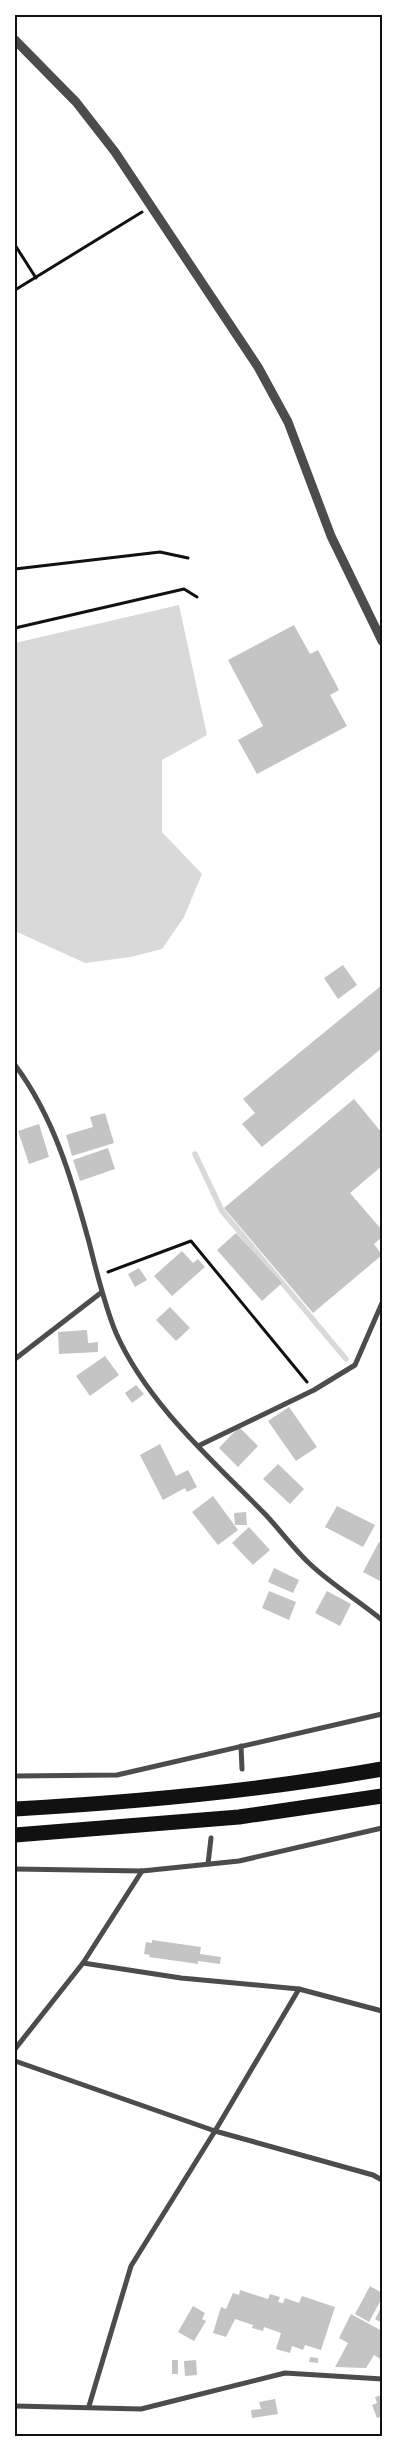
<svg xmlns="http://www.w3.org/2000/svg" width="397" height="2451" font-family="'PT Serif',serif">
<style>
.water{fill:#d9d9d9}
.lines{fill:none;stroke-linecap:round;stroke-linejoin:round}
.stream{stroke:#d9d9d9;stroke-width:5.5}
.building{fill:#c4c4c4}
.path{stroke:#111;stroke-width:3}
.minor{stroke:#4c4c4c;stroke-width:5}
.tertiary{stroke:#4c4c4c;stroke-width:9}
.motorway{stroke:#111;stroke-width:15}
.neatline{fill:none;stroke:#111;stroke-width:2}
</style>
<rect width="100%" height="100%" fill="#fff"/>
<polygon class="water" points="179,605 207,735 162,760 162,832 202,874 184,917 162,949 131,957 85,963 15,931 15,643"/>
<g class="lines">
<polyline class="stream" points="195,1154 222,1211 346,1359"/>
</g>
<g class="building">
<polygon points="294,625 310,654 318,650 339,690 330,695 347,726 257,774 238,740 263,726 228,660"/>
<polygon points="343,965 357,985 338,999 324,978"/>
<polygon points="382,985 382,1048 262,1147 242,1124 255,1113 243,1099"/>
<polygon points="354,1099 382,1133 382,1166 350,1193 382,1230 382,1237 374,1244 382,1255 313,1313 224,1208"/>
<polygon points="105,1113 114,1143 72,1156 66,1135 93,1127 90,1117"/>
<polygon points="39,1124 49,1157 29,1164 18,1131"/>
<polygon points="108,1148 115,1169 80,1181 73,1160"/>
<polygon points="236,1233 282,1283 262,1301 217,1250"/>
<polygon points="182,1251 193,1263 198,1259 205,1267 172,1296 154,1276"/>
<polygon points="139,1268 147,1280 135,1287 128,1274"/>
<polygon points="170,1307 190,1328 176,1341 156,1320"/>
<polygon points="87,1330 88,1343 98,1342 98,1352 59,1354 58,1332"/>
<polygon points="105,1356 119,1375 90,1396 76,1376"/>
<polygon points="136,1385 144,1394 132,1403 125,1393"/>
<polygon points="289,1407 317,1447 296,1461 268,1421"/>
<polygon points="239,1427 258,1446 238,1467 219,1448"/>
<polygon points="160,1444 176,1476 188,1470 197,1487 187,1492 185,1488 163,1500 140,1455"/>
<polygon points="278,1464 304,1489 290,1504 263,1479"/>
<polygon points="213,1496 238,1530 218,1545 192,1512"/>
<polygon points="337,1506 375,1525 363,1547 325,1527"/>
<polygon points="246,1512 247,1525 235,1525 234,1513"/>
<polygon points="249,1527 270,1550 253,1565 232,1543"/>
<polygon points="379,1542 382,1544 382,1582 363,1572"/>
<polygon points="274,1568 299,1580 293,1593 268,1582"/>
<polygon points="269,1591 296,1602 289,1620 262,1608"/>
<polygon points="327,1591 351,1604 340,1626 315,1613"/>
<polygon points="152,1940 201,1947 200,1954 221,1957 220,1964 198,1961 198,1964 149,1957 150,1955 144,1954 146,1942 152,1943"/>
<polygon points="370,2286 382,2293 382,2298 369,2322 355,2314"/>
<polygon points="240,2290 268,2299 270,2294 280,2297 278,2302 283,2303 285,2298 299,2303 302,2296 335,2307 321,2350 305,2345 303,2350 292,2346 290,2353 276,2349 281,2333 264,2327 263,2331 252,2328 253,2325 235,2319 226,2337 213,2333 221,2307 226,2309 233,2293 239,2295"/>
<polygon points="193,2306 205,2313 202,2319 206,2321 194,2341 178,2332"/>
<polygon points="382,2306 382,2323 375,2319"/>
<polygon points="351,2314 382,2331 382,2360 374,2355 366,2368 335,2367 348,2343 339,2338"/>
<polygon points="310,2357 318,2358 318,2363 309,2362"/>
<rect x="172" y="2360" width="6" height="14"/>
<polygon points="196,2360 197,2375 185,2376 184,2361"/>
<polygon points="382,2395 382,2422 380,2417 377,2418 372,2405 377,2403 375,2397"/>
<polygon points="275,2399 278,2414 252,2418 251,2410 261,2409 259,2402"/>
</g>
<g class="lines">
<g class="path">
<polyline points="15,245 36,278"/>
<polyline points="15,290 142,212"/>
<polyline points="15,569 160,552 188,558"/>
<polyline points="15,628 184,589 197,597"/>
<polyline points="108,1272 191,1241 307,1382"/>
</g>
<g class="minor">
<path d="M15 1065C54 1117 72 1180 89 1242 97 1273 104 1304 116 1333 147 1403 212 1460 265 1514 280 1530 294 1549 310 1564 331 1584 359 1601 382 1620"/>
<polyline points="15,1359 102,1292"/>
<polyline points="198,1446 314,1390 355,1365 382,1303"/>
<polyline points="241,1746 242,1769"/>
<polyline points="15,1776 117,1775 382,1714"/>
<polyline points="208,1864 211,1838"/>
<polyline points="15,1869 142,1871 239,1861 382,1828"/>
<polyline points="83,1963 181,1978 299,1989 382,2011"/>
<polyline points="15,2049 83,1963 142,1871"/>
<polyline points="15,2061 215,2131 373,2175 382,2180"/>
<polyline points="15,2406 141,2409 285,2373 382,2379"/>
<polyline points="89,2406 131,2266 215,2131 299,1989"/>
</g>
<polyline class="tertiary" points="15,40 76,102 115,152 258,367 288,422 331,536 382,641"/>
<g class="motorway">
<path d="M15 1809C138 1802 261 1791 382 1769"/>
<polyline points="15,1835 239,1817 382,1796"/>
</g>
</g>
<rect width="397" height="2451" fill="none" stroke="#ffffff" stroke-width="32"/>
<rect x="16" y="16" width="365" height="2419" class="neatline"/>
</svg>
